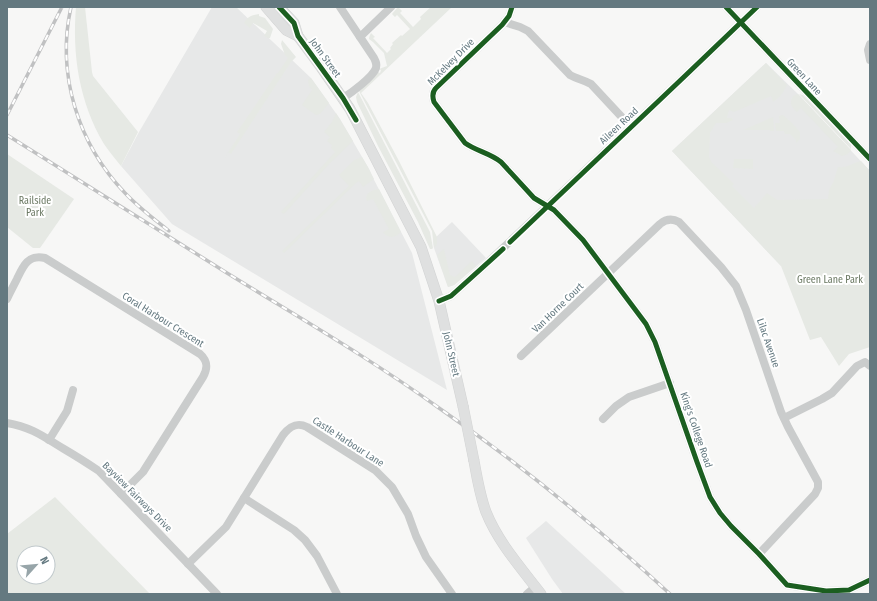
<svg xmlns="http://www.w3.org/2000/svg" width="877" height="601" font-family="'Fira Sans Condensed',sans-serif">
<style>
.built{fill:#e7e8e8}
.green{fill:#e6e9e4;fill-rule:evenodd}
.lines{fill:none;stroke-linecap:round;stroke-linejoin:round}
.major-casing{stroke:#d2d3d3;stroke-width:11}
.minor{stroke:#cacccc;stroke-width:8}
.major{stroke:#dfe0e0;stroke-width:10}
.rail-casing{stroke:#c0c1c2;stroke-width:3.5}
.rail{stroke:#fff;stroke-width:2;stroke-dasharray:6;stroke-linecap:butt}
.major-bridge-casing{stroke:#d2d3d3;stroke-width:11;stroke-linecap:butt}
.major-bridge{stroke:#dfe0e0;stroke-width:10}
.cycleway-casing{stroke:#fff;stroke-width:8}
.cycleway{stroke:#1b5e20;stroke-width:5}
.labels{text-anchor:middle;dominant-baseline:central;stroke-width:4;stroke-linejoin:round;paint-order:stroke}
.street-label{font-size:10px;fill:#647980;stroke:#fff}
.park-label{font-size:10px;fill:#6a7862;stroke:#fff}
</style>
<rect width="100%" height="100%" fill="#f7f7f6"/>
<g class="built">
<polygon points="212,7 236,7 311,78 340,119 369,169 372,176 412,253 447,390 172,224 121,166 139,132"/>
<polygon points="766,63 798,94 870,171 781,266 672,151"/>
<polygon points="452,222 486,258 454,285 448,287 434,248 433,240"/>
<polygon points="546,521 626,594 563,594 552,579 526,538"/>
</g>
<g class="green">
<path d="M76 7H85L92 72 93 76 138 132 121 166C115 159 109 151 104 144 79 102 72 54 76 7Z"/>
<path d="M398 7 402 11 400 13 401 14 413 27 421 19 420 17 431 7H452L361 93 368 103 399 161 437 237V244L434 248 432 231 359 91 378 72 380 73 381 70 379 69 387 66 384 53 373 42 369 39C369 37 370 35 371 33L375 37 373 38 387 53 391 49 390 48 393 44 392 43 401 35 402 36 410 29 398 16 397 15 395 17 392 14Z"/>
<path d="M259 14V16L265 18 273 29 270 38H268L264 36 267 31 253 23 250 28 244 23C247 17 252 15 259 14Z"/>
<polygon points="282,40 296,57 291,62 231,154 228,152 224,159 240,134 237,132 246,119 277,73 278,73 288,58 285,55 281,44"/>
<path d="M766 63 787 85C784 91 780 98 773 102L771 96 734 112 729 110 727 118H732L733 120 726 123H716L710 133 709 157 712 163 719 169 734 184 732 186 754 208 767 193 777 200 828 199 829 190 833 183 838 167C848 168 852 163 861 161L870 171V347L849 354 839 366 821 337 810 340 781 266 672 151Z"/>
<polygon points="311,78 329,103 320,114 316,115 302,105 312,90 309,86 308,80"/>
<polygon points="358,92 430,232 433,248 432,249 430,249 418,222 378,146 357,102 356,97"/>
<path d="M798 94 851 150 848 154 842 156 833 151 838 147 801 108 797 112C791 106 789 104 793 96Z"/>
<polygon points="799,94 803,95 851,144 851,149"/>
<polygon points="336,113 353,141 330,163 284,214 281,212 335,152 331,148 332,145 327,141 330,137 324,132 332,122"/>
<polygon points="783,115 792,123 800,132 800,139 796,143 796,140 790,134 785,134 784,131 776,131 775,123 780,123 779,116"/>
<polygon points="773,117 774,131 770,131 770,130 743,130"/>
<polygon points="7,154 74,199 40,248 33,248 7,227"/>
<polygon points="362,157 369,169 374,179 363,187 359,181 356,183 284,253 282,251 349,186 339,175 354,160"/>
<polygon points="734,159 753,159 753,169 733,168"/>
<path d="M379 189 401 232C396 238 388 239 383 232L389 229 373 199 367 201C364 193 372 190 379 189Z"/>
<polygon points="444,249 450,275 455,277 472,261 476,266 454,285 448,287 437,255"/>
<path d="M55 497 150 594H7V534ZM24 553H48V577H24Z"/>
</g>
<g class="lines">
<g class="major-casing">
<g id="major">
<polyline points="266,7 286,30 298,36"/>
<polyline points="279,7 294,23 298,36 321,67 350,109 421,247 439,301 463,406"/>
<path d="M474 461C477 478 480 496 486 512 498 542 521 568 541 594"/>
</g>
</g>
<g class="minor">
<path d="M340 7 374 58C376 62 377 64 376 68 373 77 351 93 343 98"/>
<path d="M512 7 509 16 502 25 436 88C432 92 432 96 434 102L465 143C476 151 490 153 501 162L534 198 554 210 583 240 646 324 655 342 697 462 710 497 720 513 731 526 759 554 787 585 826 591 849 590 870 580"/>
<polyline points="726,7 870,159"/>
<path d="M504 22 520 27 528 31 570 75C577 79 584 80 591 84L631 127"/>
<polyline points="360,37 391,7"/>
<polyline points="870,44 868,50 870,60"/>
<path d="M7 299C10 292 14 285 17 279 23 266 28 254 45 258L200 354C208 361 208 368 203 377L143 472 121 494"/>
<polyline points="439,301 451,296 483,267 686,75 757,7"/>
<path d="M521 356 660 224C666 219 672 218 679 222L721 267 736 286 746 310 781 412 788 427 818 482V488L815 494 759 554"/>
<polyline points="784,418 822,399 832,393 857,366 865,362 870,366"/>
<polyline points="603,419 616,406 629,397 670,383"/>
<path d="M7 423C31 427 44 437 64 449 76 456 87 463 99 471L217 594"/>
<polyline points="49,440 67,411 73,390"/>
<polyline points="244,498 294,530 305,540 317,556 337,594"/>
<path d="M188 564 226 527 283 435C290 426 297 422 307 427L375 470 392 487 408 514 416 536 426 557 452 594"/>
<polyline points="527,594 535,587"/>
</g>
<use href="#major" class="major"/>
<g class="rail-casing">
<g id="rail">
<path d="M71 7C56 74 78 144 125 193 138 207 154 219 169 231"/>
<polyline points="7,115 62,7"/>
<path d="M7 135C80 181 153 227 227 273 298 317 371 359 439 408 520 464 597 527 670 594"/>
</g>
</g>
<use href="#rail" class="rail"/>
<g class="major-bridge-casing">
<polyline id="major-bridge" points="463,406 474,461"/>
</g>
<use href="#major-bridge" class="major-bridge"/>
<g class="cycleway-casing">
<g id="cycleway">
<polyline points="279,7 294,23 298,36 343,98 356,120"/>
<path d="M512 7 509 16 502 25 436 88C432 92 432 96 434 102L465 143C476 151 490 153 501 162L534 198 554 210 583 240 646 324 655 342 697 462 710 497 720 513 731 526 759 554 787 585 826 591 849 590 870 580"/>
<polyline points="726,7 870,159"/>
<polyline points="510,242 686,75 757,7"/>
<polyline points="439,301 451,296 503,249"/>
</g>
</g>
<use href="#cycleway" class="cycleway"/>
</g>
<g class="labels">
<g class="street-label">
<text transform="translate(325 58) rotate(54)">John Street</text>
<text transform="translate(451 62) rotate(-45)">McKelvey Drive</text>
<text transform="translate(804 77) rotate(47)">Green Lane</text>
<text transform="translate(619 126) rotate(-43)">Aileen Road</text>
<text transform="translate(558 308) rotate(-44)">Van Horne Court</text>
<text transform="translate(163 320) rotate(32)">Coral Harbour Crescent</text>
<text transform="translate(768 343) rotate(71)">Lilac Avenue</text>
<text transform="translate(451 354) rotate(77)">John Street</text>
<text transform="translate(696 430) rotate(71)">King's College Road</text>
<text transform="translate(348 442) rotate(33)">Castle Harbour Lane</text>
<text transform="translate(137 497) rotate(45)">Bayview Fairways Drive</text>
</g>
<g class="park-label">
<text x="35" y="201">Railside<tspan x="35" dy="12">Park</tspan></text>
<text x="830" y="280">Green Lane Park</text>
</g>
</g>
<rect width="877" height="601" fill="none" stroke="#647980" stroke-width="16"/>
<g transform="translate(36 565) rotate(63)"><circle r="19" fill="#ffffff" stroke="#c1c9cc"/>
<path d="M0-3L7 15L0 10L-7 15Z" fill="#97a5a9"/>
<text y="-6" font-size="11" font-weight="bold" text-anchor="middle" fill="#647980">N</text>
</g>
</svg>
